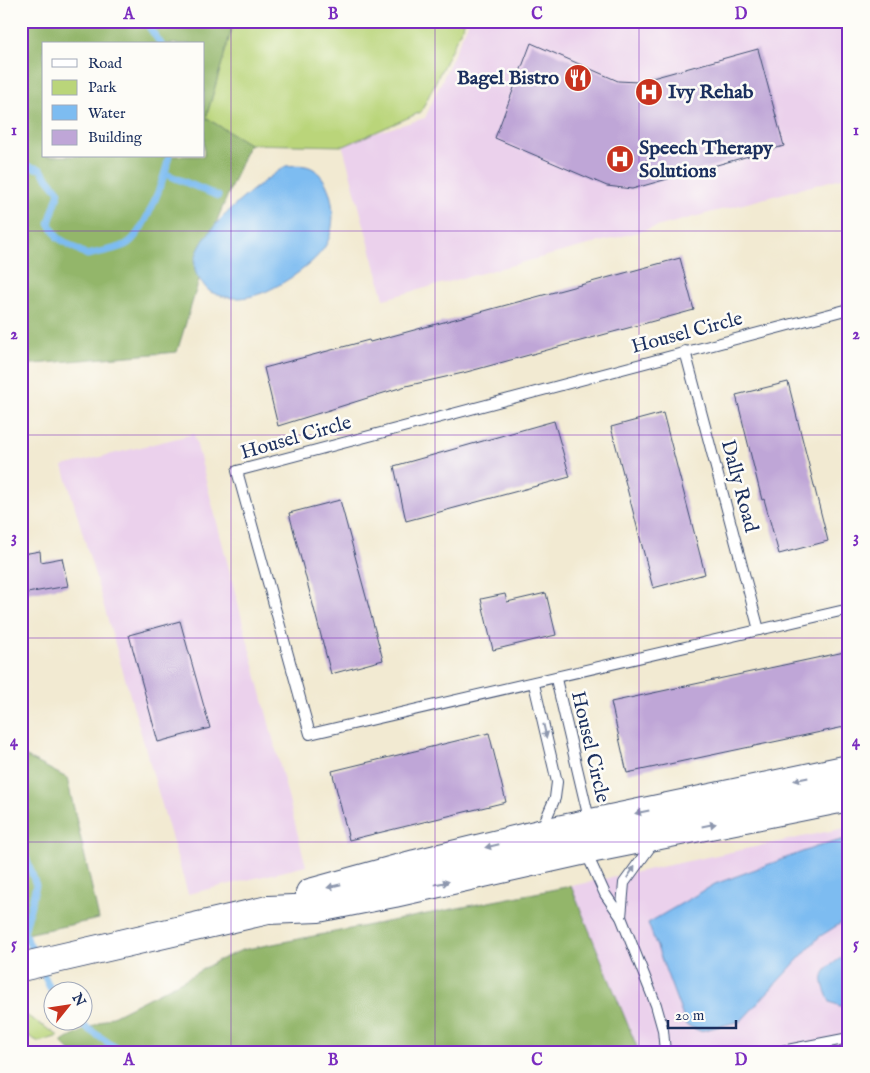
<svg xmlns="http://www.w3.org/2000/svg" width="870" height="1073" font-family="'IM FELL English',serif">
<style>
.built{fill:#ebd1ec}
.green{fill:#bad57a;stroke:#6a826c}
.forest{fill:#93b66a;stroke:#577264;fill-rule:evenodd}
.water{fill:#7dbcf1;stroke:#4c76a8}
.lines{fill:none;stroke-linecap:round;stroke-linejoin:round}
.stream{stroke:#7dbcf1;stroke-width:7}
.building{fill:#bfa6d7}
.lane-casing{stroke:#3b4b6f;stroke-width:12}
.primary-casing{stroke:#3b4b6f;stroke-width:30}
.lane{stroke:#fff;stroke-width:10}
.primary{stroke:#fff;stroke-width:28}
.oneway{fill:#8d97ae}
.grid{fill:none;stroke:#7b2cbf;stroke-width:1;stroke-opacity:0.55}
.labels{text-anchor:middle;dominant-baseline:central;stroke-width:5;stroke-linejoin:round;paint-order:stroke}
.poi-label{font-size:20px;font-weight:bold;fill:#1b2f5e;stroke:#fdfcf7;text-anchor:start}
.street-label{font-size:20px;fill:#1b2f5e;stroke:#fdfcf7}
.neatline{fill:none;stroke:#7b2cbf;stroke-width:2}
.grid-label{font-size:16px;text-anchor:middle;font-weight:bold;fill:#7b2cbf}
</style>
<rect width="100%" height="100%" fill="#fdfcf7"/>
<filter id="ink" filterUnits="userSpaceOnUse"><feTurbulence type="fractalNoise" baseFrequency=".02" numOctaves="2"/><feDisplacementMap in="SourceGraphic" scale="10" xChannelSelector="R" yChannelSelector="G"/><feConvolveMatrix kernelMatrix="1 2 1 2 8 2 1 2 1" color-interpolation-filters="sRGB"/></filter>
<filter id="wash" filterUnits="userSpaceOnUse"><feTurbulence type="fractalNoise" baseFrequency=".0096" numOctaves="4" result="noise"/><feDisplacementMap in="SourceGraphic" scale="20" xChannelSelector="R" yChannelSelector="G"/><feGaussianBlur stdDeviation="1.12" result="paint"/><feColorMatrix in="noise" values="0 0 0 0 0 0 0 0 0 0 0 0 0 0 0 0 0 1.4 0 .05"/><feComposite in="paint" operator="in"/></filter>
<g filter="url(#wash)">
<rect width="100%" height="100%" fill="#f2ead2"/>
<g class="built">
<polygon points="469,21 849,21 849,176 384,299 342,143 425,118"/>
<polygon points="194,434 306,866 188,894 63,466"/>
<polygon points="849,827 849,1052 639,1052 571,886"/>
</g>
<g class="green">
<polygon points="234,21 465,21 421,112 344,146 249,144 206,118"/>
<polygon points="21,1012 59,1036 39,1042 21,1032"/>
</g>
<g class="forest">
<path d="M21 21H234L206 118 249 144 218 218 177 352 21 365ZM44 44H204V156H44Z"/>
<polygon points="21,754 67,778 99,919 21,935"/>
<polygon points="571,886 639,1052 71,1052 61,1042 182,981 217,961 242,950"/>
</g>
<g class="water">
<path d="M286 166C296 165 307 164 315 170 334 185 337 220 328 241 319 261 287 282 267 291 248 299 232 301 213 293 207 291 204 285 200 280 172 247 261 182 286 166Z"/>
<polygon points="849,838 849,918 819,937 741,1021 700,1031 686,1025 648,923 715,884 816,847"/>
<path d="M849 952V1005L840 1006 830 1002C815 970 824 971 849 952Z"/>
</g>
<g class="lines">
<g class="stream">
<polyline points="145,21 161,44"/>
<path d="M21 165 40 169 59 192 49 223 58 238 87 255C99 252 114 250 125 245 144 236 165 177 169 156"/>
<polyline points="166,174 218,196"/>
<polyline points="21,844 36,885 24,933 36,957"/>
<polyline points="41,969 52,992"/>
<polyline points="75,1020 122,1052"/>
</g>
</g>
<g id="blocks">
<g class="building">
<polygon points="531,43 618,81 638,82 758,49 784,146 632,189 607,186 495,138"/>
<polygon points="680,258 694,310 463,373 406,386 278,426 264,368 369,340 370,342"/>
<polygon points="788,382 828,541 779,554 764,499 762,500 736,395"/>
<polygon points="663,413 705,574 653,588 611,427"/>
<polygon points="554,421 570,477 406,521 394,466"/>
<polygon points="340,500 383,660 331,674 289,513"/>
<polygon points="40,551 41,562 62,558 68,586 21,594 21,559 24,559 23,554"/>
<polygon points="546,593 556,635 493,650 481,599 505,594 507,602"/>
<polygon points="180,621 210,728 158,742 129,635"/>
<polygon points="849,651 849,726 627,773 611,702"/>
<polygon points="489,733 506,802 349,840 332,771"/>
</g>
</g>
</g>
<g filter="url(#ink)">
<use href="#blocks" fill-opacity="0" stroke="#3b4b6f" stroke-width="1"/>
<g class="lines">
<g class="lane-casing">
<g id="lane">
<polyline points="849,309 237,471 310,734 849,609"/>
<polyline points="685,351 759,630"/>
<polyline points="556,679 590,823"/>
<polyline points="534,684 557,782 555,798 541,830"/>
<polyline points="585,850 605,894 621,917 656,1005 663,1030 665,1052"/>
<polyline points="621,917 624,883 653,843"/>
<polyline points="777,1052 849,1038"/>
</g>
</g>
<g class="primary-casing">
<g id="primary">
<polyline points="310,893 415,864 539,834 849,769"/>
<polyline points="21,967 268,910 318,908 394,893 585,850 849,797"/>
</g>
</g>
<use href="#lane" class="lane"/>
<use href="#primary" class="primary"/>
</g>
<defs><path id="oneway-solid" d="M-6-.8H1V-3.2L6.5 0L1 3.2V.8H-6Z" transform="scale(1.25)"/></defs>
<g class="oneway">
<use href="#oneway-solid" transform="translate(545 731) rotate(77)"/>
<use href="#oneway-solid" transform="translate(801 779) rotate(168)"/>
<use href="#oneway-solid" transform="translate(642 812) rotate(168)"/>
<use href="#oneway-solid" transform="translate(709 825) rotate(-11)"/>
<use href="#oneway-solid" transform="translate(492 846) rotate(167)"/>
<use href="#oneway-solid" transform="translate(631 872) rotate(-57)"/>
<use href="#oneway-solid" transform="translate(442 883) rotate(-12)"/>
<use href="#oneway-solid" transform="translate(334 886) rotate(166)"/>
</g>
</g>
<path class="grid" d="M231 21V1052M435 21V1052M639 21V1052M21 231H849M21 435H849M21 638H849M21 842H849"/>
<defs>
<g id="restaurant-disc" transform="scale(1.4375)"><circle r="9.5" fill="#c8321e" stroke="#fdfcf7"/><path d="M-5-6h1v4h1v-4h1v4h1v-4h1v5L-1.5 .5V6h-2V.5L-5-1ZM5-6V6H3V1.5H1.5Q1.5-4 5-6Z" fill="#fff"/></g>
<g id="hospital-disc" transform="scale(1.4375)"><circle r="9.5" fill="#c8321e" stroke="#fdfcf7"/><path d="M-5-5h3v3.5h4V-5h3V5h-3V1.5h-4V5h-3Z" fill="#fff"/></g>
</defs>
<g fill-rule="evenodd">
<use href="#restaurant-disc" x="578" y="78"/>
<use href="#hospital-disc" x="649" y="92"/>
<use href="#hospital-disc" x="620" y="159"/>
</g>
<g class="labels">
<g class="poi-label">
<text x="559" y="78" text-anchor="end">Bagel Bistro</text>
<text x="668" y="92">Ivy Rehab</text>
<text x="639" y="148">Speech Therapy<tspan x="639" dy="23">Solutions</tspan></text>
</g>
<g class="street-label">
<text transform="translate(687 333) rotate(-15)">Housel Circle</text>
<text transform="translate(296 438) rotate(-16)">Housel Circle</text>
<text transform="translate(739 486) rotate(75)">Dally Road</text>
<text transform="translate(590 747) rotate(77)">Housel Circle</text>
</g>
</g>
<rect width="870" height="1073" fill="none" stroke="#fdfcf7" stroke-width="55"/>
<rect x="42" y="42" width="162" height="115" fill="#fdfcf7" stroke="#a3aaba"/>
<rect x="52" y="59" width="25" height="8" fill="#ffffff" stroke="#a3aaba"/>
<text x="88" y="68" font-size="15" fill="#1b2f5e">Road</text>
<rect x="52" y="80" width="25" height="15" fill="#bad57a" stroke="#a3aaba"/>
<text x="88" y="92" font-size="15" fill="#1b2f5e">Park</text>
<rect x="52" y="105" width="25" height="15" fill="#7dbcf1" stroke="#a3aaba"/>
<text x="88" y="118" font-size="15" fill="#1b2f5e">Water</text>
<rect x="52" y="130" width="25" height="15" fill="#bfa6d7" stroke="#a3aaba"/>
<text x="88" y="142" font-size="15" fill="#1b2f5e">Building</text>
<g transform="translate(68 1006) rotate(60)"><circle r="24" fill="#fdfcf7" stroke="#a3aaba"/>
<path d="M0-4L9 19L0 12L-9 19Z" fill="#c8321e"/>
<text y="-8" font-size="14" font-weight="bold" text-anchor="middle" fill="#1b2f5e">N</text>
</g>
<path d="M668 1020v8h68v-8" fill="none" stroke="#1b2f5e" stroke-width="2.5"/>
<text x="675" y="1020" font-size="15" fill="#1b2f5e" stroke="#fdfcf7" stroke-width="4" paint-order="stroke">20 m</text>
<rect x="28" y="28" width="814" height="1018" class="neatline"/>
<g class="grid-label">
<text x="129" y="19">A</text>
<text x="333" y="19">B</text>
<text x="537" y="19">C</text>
<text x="741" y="19">D</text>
<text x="14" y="135">1</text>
<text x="856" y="135">1</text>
<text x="14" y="339">2</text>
<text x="856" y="339">2</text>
<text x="14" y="542">3</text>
<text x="856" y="542">3</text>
<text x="14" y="746">4</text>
<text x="856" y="746">4</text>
<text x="14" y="949">5</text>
<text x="856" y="949">5</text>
<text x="129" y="1065">A</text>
<text x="333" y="1065">B</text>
<text x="537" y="1065">C</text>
<text x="741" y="1065">D</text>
</g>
</svg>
